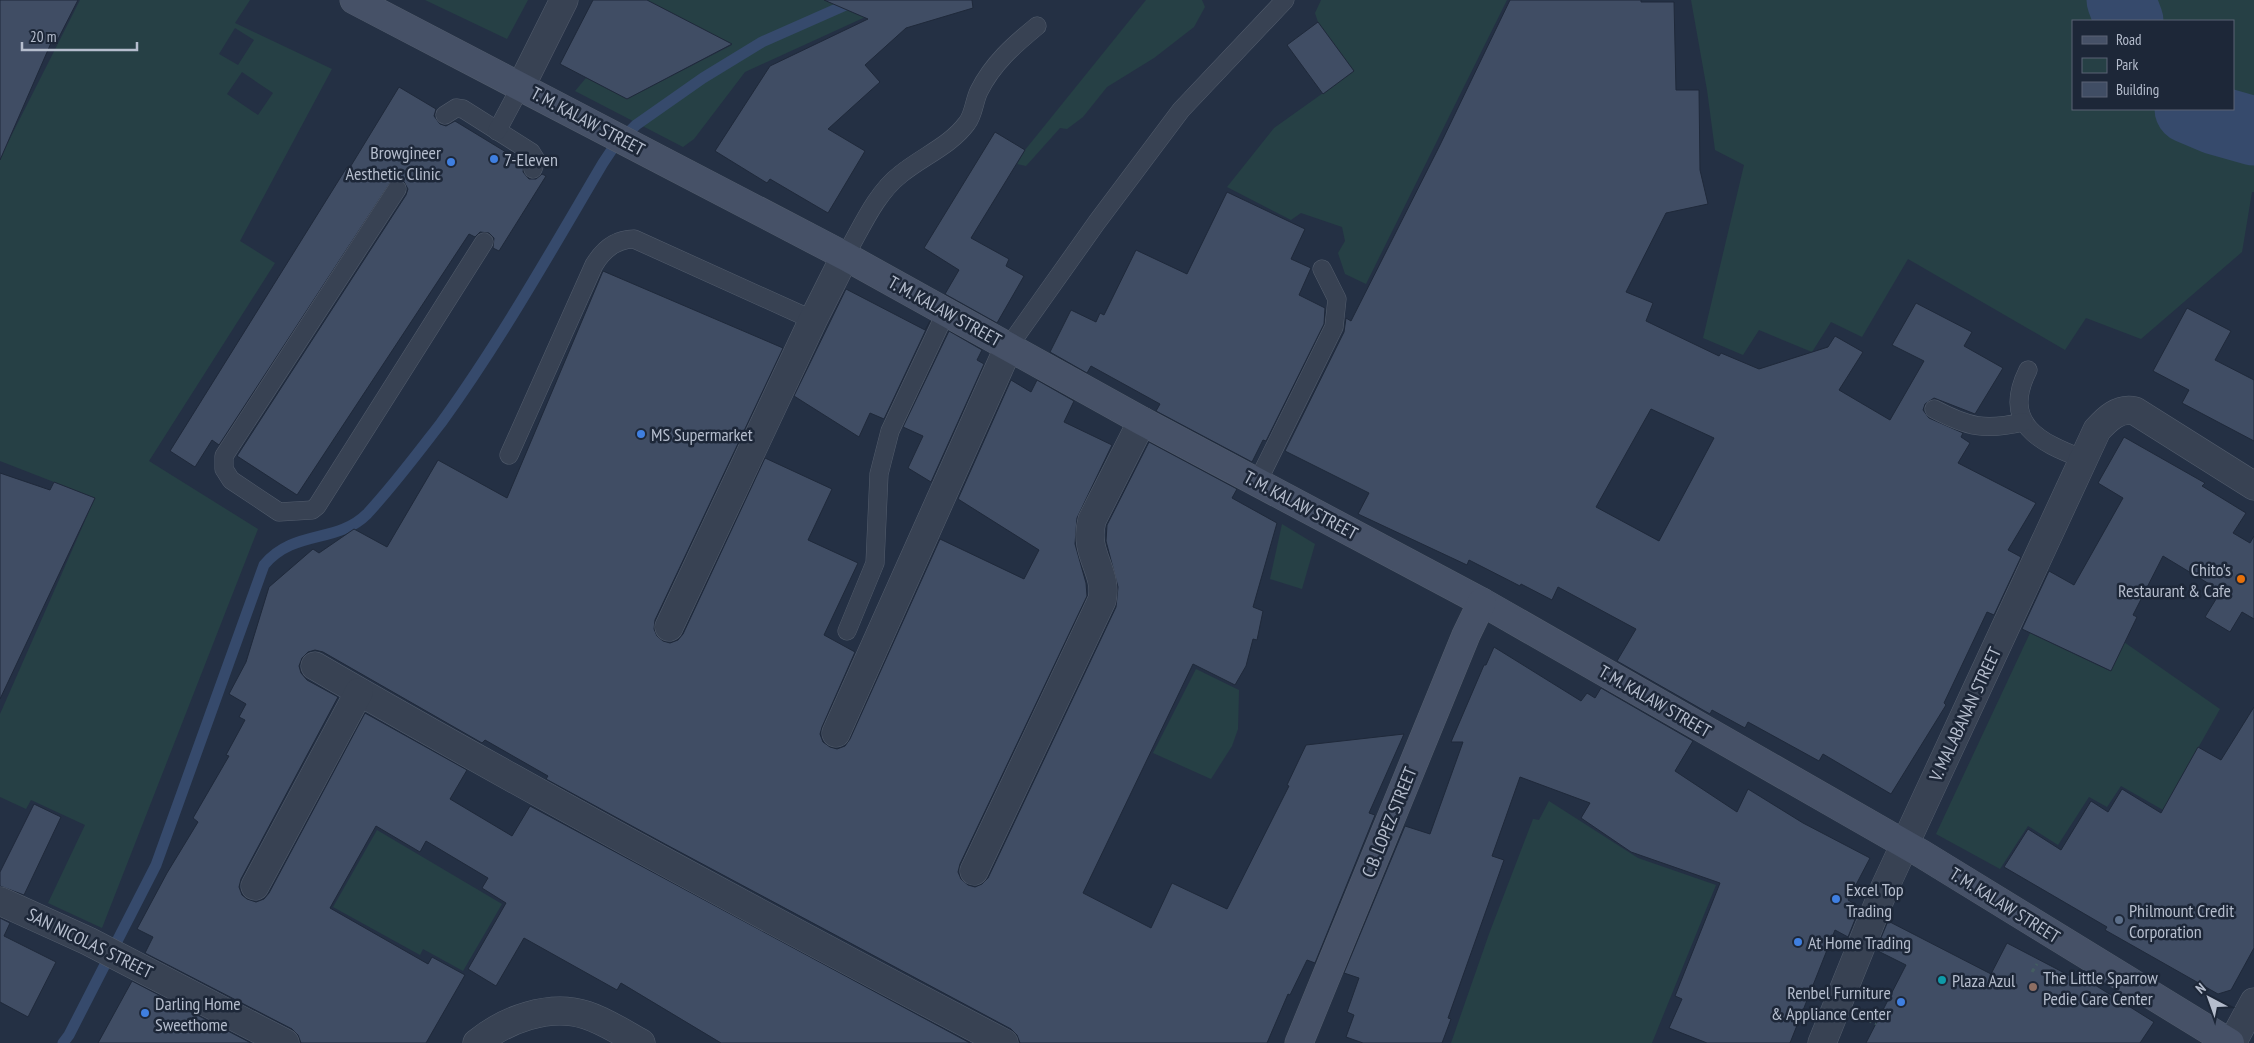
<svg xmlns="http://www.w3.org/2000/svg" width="2254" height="1043" font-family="'PT Sans Narrow',sans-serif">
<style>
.green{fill:#264045;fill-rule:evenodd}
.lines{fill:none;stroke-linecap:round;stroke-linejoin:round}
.stream{stroke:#364a6c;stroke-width:11}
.river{stroke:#364a6c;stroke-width:69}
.building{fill:#404d64;stroke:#1f293a;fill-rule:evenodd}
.lane-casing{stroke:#535d6d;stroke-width:19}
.street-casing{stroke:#535d6d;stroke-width:29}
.secondary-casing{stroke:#535d6d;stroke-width:29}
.path{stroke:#445d61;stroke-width:3;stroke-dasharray:4 4;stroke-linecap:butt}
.lane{stroke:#384253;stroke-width:18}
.street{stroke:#384253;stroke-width:28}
.secondary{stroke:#465167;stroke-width:28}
.shop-dot{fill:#3f7fe0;stroke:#1d2738;stroke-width:2}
.food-dot{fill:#e8710a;stroke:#1d2738;stroke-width:2}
.service-dot{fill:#5c6f8a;stroke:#1d2738;stroke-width:2}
.culture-dot{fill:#0f9aa8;stroke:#1d2738;stroke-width:2}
.education-dot{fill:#8d6e63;stroke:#1d2738;stroke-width:2}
.labels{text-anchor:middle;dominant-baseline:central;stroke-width:5;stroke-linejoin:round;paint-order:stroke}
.street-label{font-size:18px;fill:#b5bdcd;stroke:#1d2738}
.poi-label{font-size:18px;fill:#b5bdcd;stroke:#1d2738;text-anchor:start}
</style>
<rect width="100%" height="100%" fill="#243044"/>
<g class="green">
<path d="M80 0H250L235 23 332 69 240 241 275 263 149 461 258 529 102 928 48 903 85 825 31 800 26 809 0 797V714L95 498 0 461V158ZM235 28 254 40 238 65 219 54ZM242 72 273 93 258 115 227 94Z"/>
<polygon points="425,0 528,0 507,39"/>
<polygon points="647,0 826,0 885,8 745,72 694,139 683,147 575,91 586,78 627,99 732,45"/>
<polygon points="1146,0 1202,0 1205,7 1194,27 1154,58 1107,87 1083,117 1067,129 1060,128 1026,166 1017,164 1025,150"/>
<polygon points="1321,0 1507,0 1366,284 1345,274 1338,253 1345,241 1342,227 1301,213 1291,220 1227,187 1274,128 1354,71 1318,22 1315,13"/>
<path d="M1691 0H2254V192H2252L2242 252 2141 339 2086 318 2065 350 1908 259 1862 337 1831 322 1812 352 1759 330 1743 355 1703 338 1744 165 1715 150 1707 90ZM2233 21V109H2073V21Z"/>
<polygon points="1282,524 1315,544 1302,589 1270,579"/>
<polygon points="2030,633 2110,671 2124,642 2220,709 2163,810 2121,786 2107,807 2089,797 2058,845 2028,826 2000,869 1936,834"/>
<polygon points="1196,669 1239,690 1238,729 1232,746 1211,779 1153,753"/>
<polygon points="1549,801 1638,858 1716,885 1652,1043 1451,1043 1489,934 1533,819 1539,820"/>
<polygon points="377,830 502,904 463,971 423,949 420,955 333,907"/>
</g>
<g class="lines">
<path class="stream" d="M63 1043 69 1035 156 865 264 565C294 529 337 544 367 514 394 485 417 454 441 423 501 340 551 251 603 163L613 148 636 125 703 78 762 42 857 0"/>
<g class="river">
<polyline points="2121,0 2129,21"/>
<polyline points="2189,109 2215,120 2254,131"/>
</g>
</g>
<g class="building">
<polygon points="0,0 78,0 55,45 51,43 0,160"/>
<polygon points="593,0 647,0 732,44 627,99 560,64"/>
<polygon points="824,0 972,0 973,8 906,28 865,65 880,82 828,129 865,151 828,213 770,179 767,183 715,151 770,66 868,19"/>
<path d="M1510 0H1641V2H1674L1676 90H1699L1700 170 1708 204 1666 213 1626 292 1653 303 1646 321 1719 356 1721 353 1759 369 1828 347 1835 336 1863 352 1839 390 1890 420 1924 361 1892 345 1916 303 1972 332 1964 346 2003 368 1975 414 1934 398 1925 404 1923 410 1929 418 1963 433 1961 437 1970 443 1958 463 2036 503 2008 550 2021 557 1994 615 1987 612 1944 703 1946 705 1891 794 1823 754 1819 761 1748 722 1745 728 1712 710 1710 714 1617 661 1636 629 1558 587 1552 600 1521 584 1520 586 1469 560 1467 565 1358 514 1369 493 1285 451 1344 332 1346 318 1351 321 1440 145ZM1651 409 1714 438 1659 541 1596 507Z"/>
<polygon points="1318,22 1354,71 1323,94 1287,45"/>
<polygon points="399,87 436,109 434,116 440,124 446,126 455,121 524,163 523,172 529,179 536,179 542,174 546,176 499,251 493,248 494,238 489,233 480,232 475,237 469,234 297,495 237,456 406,195 408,189 403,180 397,178 392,180 219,445 212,440 195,467 170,451 347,167 349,169"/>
<polygon points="995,132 1025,150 971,238 1009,259 1006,266 1024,276 997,323 945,294 959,270 924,248"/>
<polygon points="1227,192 1305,229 1291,259 1311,268 1299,295 1325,308 1324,324 1266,441 1263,440 1252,462 1156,411 1160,404 1091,366 1087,373 1050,352 1071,310 1096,322 1100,313 1104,315 1136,250 1187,274"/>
<polygon points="603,271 783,348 655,620 654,629 657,636 663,641 670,643 678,640 683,634 765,458 832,489 808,540 858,563 824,635 855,652 822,727 820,734 823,742 830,747 837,749 845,746 850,739 940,539 1024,579 1039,550 958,499 1011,380 1031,392 1037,380 1074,401 1064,422 1112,445 1077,518 1075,544 1086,583 1087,596 960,864 958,872 961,879 968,885 975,887 982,884 988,878 1116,607 1118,587 1106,541 1107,525 1149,442 1237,489 1232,498 1277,523 1253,607 1263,611 1257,640 1253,639 1246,666 1235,685 1193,664 1083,893 1151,928 1172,883 1227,909 1289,786 1287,785 1306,745 1404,734 1369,813 1375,815 1315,963 1307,960 1290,995 1288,994 1267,1043 1020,1043 1017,1035 1011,1029 665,844 546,779 548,776 485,740 482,743 323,652 315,650 308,652 302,658 299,666 301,673 307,680 338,697 241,879 239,887 242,895 247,899 256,902 264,899 269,893 365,713 467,770 450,799 512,836 530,806 970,1043 721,1043 621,983 617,990 524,938 496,986 468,969 506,903 482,888 488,878 426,841 420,852 376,826 330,908 428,964 432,957 465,975 426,1043 301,1043 298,1035 292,1029 145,953 153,937 137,929 167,873 198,822 193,818 229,756 226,755 245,720 239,717 246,704 229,694 246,662 269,587 313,549 319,553 354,529 387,547 438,460 507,498"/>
<polygon points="846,289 925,330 930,321 884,419 870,413 859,437 794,396"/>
<polygon points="2187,308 2231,331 2215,360 2254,380 2254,441 2182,403 2189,390 2153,371"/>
<polygon points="949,331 982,350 977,360 984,364 931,482 908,468 923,436 903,427"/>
<polygon points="2124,437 2205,483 2202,486 2246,513 2233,533 2250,543 2254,536 2254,619 2242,612 2230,632 2205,617 2221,591 2163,556 2133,615 2137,617 2111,671 2022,629 2049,571 2074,585 2123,498 2098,483"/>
<polygon points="0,473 50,490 54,482 95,498 0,699"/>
<polygon points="1494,647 1581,701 1587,693 1595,698 1601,688 1693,741 1675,771 1737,812 1748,789 1803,823 1870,858 1848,900 1860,907 1848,937 1835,930 1790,1043 1707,1043 1669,1028 1682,999 1675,996 1720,883 1631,852 1581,818 1590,803 1520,777 1492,856 1504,860 1448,1018 1451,1019 1442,1043 1363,1043 1346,1037 1354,1015 1347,1012 1359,978 1344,973 1405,826 1430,834 1463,742 1451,742 1484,665 1486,665"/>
<polygon points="2254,707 2254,948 2231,990 2218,994 2105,930 2107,927 2004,867 2028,829 2061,850 2091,801 2108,812 2122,789 2161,813 2198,747 2221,760"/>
<polygon points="34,804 61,817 24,895 0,886 0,872"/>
<polygon points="0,918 10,923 4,936 56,962 28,1017 0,1002"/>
<polygon points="1888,921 1991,974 2007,943 2076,979 2079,975 2154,1022 2140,1043 1866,1043 1906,965 1876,950"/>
<polygon points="132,981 251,1043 98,1043"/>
</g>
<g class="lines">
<g class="lane-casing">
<g id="lane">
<polyline points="445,115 456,108 463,109 531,152 536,160 533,169"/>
<polyline points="497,131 521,86"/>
<polyline points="397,189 224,456 224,469 231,480 279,512 312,510 317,506 484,242"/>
<path d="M845 256C861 229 875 194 901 174 923 156 950 146 967 123 974 114 974 101 979 91 993 63 1014 45 1037 26"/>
<polyline points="1009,346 1097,222 1181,110 1285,0"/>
<path d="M2028 370C2001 424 2039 442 2083 459"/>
<path d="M1934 409C1968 427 1985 431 2023 422"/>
<path d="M509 455 594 265C603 250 615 239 634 239L813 320"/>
<polyline points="1258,481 1334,327 1337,299 1322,269"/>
<polyline points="847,631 875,563 879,474 890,431 946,312"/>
</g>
</g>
<g class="street-casing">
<g id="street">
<polyline points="521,86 564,0"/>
<polyline points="669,627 813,320 845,256"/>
<path d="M315 666C541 797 772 921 1004 1043"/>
<polyline points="836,733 1009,346"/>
<path d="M974 871 1102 600C1108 570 1083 555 1092 520L1142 421"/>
<polyline points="255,886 359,692"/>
<polyline points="0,901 88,941 285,1043"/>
<path d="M477 1043C505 1020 549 1003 586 1015 605 1021 623 1033 641 1043"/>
<path d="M1822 1043 1885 887 2097 430C2107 419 2119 407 2135 411L2254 486"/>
<polyline points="2232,1043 2254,1002"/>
</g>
</g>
<g class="secondary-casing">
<g id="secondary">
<polyline points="354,0 845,256 1142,421 1482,602 1922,854 2230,1043"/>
<polyline points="1299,1043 1466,635 1482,602"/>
</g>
</g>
<g class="path">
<polyline points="2032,972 2037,964"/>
<polyline points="1868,1020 1876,1024"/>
</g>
<use href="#lane" class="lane"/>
<use href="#street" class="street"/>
<use href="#secondary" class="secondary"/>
</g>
<g class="shop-dot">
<circle cx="494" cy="159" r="5"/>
<circle cx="451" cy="162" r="5"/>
<circle cx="641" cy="434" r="5"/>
<circle cx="1836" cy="899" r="5"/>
<circle cx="1798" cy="942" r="5"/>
<circle cx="1901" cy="1002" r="5"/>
<circle cx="145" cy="1013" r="5"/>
</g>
<circle class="food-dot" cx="2241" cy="579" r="5"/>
<circle class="service-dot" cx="2119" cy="920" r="5"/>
<circle class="culture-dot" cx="1942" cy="980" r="5"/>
<circle class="education-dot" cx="2033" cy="987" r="5"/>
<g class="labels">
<g class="street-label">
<text transform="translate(588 121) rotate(28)">T. M. KALAW STREET</text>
<text transform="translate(945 311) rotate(29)">T. M. KALAW STREET</text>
<text transform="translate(1301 505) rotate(28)">T. M. KALAW STREET</text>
<text transform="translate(1655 701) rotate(30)">T. M. KALAW STREET</text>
<text transform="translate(1965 714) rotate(-65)">V. MALABANAN STREET</text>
<text transform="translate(1389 822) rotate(-68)">C.B. LOPEZ STREET</text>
<text transform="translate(2005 905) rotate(32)">T. M. KALAW STREET</text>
<text transform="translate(90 943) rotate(26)">SAN NICOLAS STREET</text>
</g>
<g class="poi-label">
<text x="441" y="152" text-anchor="end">Browgineer<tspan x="441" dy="21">Aesthetic Clinic</tspan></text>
<text x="504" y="159">7-Eleven</text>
<text x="651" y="434">MS Supermarket</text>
<text x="2231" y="569" text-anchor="end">Chito's<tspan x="2231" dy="21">Restaurant &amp; Cafe</tspan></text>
<text x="1846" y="889">Excel Top<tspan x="1846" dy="21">Trading</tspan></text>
<text x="2129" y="910">Philmount Credit<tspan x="2129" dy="21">Corporation</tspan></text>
<text x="1808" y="942">At Home Trading</text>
<text x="2043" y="977">The Little Sparrow<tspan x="2043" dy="21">Pedie Care Center</tspan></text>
<text x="1952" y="980">Plaza Azul</text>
<text x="1891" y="992" text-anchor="end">Renbel Furniture<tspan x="1891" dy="21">&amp; Appliance Center</tspan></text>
<text x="155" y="1003">Darling Home<tspan x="155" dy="21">Sweethome</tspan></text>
</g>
</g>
<rect x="2072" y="20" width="162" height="90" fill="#1d2738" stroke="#5a6374"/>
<rect x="2082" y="36" width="25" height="8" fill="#465167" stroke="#5a6374"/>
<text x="2116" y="45" font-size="15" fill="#b5bdcd">Road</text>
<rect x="2082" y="58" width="25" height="15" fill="#264045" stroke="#5a6374"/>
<text x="2116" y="70" font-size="15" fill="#b5bdcd">Park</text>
<rect x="2082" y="82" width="25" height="15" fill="#404d64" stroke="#5a6374"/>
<text x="2116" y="95" font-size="15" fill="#b5bdcd">Building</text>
<g transform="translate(2209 998) rotate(319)" stroke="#1d2738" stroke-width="4" paint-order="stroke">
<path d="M0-4L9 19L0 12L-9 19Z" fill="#b5bdcd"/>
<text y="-8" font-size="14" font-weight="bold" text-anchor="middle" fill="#b5bdcd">N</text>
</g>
<path d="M22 42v8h115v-8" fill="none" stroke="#b5bdcd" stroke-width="2.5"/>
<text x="30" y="42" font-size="15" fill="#b5bdcd" stroke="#1d2738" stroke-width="4" paint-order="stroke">20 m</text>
</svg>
